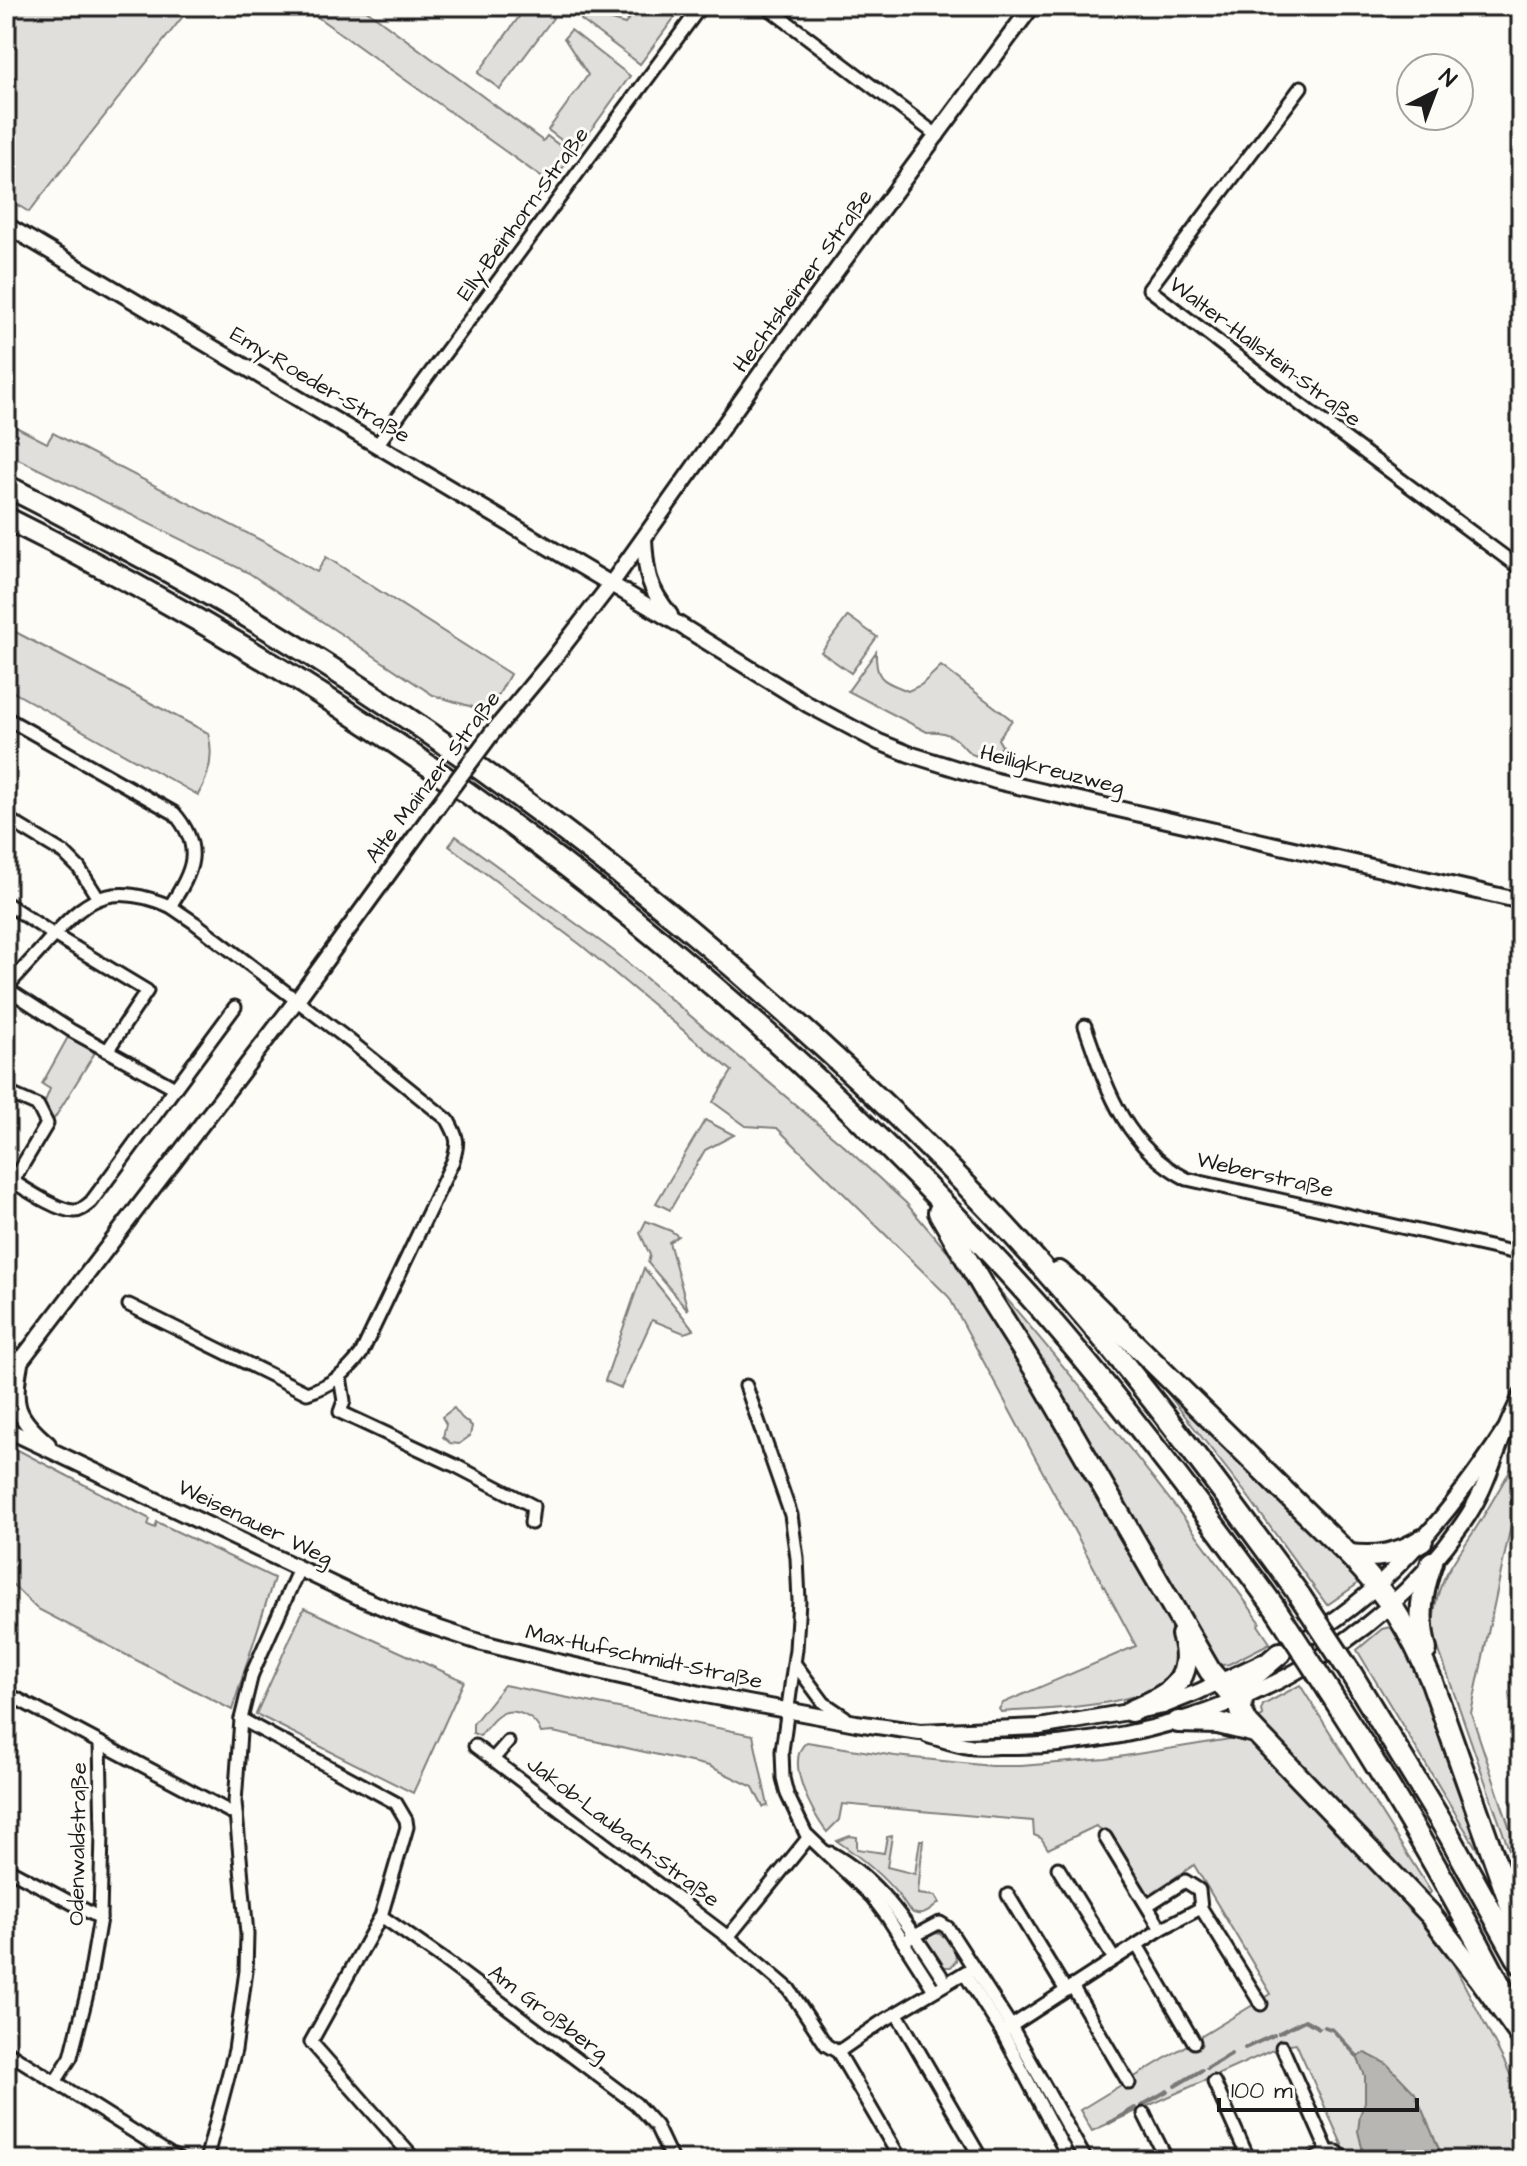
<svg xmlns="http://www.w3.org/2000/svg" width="1527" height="2166" font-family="'Architects Daughter',sans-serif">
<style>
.green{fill:#e0dfdb;stroke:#7e7e7c;stroke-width:2}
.water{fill:#b7b6b2;stroke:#797876;stroke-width:2}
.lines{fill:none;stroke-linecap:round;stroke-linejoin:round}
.stream{stroke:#797876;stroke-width:4}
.street-casing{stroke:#1c1c1c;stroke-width:17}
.secondary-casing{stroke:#1c1c1c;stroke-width:20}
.highway-casing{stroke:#1c1c1c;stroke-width:26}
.street{stroke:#fdfcf7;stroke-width:11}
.secondary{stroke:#fdfcf7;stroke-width:14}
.highway{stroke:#fdfcf7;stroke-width:20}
.secondary-bridge-casing{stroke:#1c1c1c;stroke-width:20;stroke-linecap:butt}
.highway-bridge-casing{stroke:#1c1c1c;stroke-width:26;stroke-linecap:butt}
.secondary-bridge{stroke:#fdfcf7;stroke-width:14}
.highway-bridge{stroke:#fdfcf7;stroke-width:20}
.labels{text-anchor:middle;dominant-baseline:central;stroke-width:6;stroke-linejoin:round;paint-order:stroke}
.street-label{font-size:22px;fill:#1c1c1c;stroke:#fdfcf7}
</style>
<rect width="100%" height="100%" fill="#fdfcf7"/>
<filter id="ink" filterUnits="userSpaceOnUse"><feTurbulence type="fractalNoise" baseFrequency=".0125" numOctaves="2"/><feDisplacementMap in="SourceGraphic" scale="16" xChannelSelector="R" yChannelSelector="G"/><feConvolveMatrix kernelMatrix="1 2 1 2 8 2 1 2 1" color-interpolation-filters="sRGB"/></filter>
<g filter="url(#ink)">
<g class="green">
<polygon points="6,6 191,6 29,212 6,198"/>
<polygon points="302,6 361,6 543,141 547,136 572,155 551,184"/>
<polygon points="527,6 537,6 553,18 500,89 478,73"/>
<polygon points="639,6 683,6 640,64 581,20 584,12 625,24"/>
<polygon points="571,30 630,76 576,151 548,130 588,75 564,38"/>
<polygon points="6,422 47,443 53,433 268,544 317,572 326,557 510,674 489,712 433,695 249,573 6,453"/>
<polygon points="848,616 877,637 851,673 821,652"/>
<path d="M6 627 208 733C214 755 210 775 198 795L6 688Z"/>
<path d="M876 652C875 681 884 681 908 691L921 685 941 666 1012 720 998 739 1002 746C997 752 993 753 985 755 968 760 965 744 953 737 944 732 937 731 927 732L848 691Z"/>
<path d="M456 836 615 952 843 1145 906 1203 957 1263 1000 1325 1172 1624C1177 1639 1183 1656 1174 1672 1152 1708 1041 1709 1001 1712L999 1709 1003 1703 1136 1646 949 1297 777 1128 746 1126 713 1102 732 1071 581 945 449 846Z"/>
<polygon points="68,1037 93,1050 94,1054 54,1119 42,1109 50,1089 42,1084"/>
<polygon points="705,1120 734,1135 705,1150 670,1210 656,1203"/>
<polygon points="646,1221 671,1231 678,1236 669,1242 688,1310 648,1263 650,1255 640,1233"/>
<polygon points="644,1268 694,1330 684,1333 652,1320 621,1388 605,1381"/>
<path d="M988 1277C1084 1389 1175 1501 1260 1622L1258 1625 1270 1643 1229 1664 1223 1665 1214 1663Z"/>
<polygon points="1138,1356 1359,1573 1355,1577 1358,1581 1356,1585 1327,1605 1244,1491"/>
<polygon points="454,1408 462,1418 472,1426 470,1436 459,1444 450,1443 443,1437 446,1424 442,1417"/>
<polygon points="6,1447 18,1450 150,1519 148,1525 155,1528 157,1522 274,1578 232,1710 36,1608 6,1578"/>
<path d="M1519 1467 1521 1468V1478L1471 1713 1521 1862V1884L1427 1616 1434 1617C1436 1580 1457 1558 1476 1528 1488 1509 1499 1489 1511 1469Z"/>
<polygon points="304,1608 464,1681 413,1793 256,1714"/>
<polygon points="1399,1625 1405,1637 1451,1773 1484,1861 1357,1650 1382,1629"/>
<path d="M504 1685 753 1735 768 1806 763 1807 753 1787 709 1766 553 1732 541 1733C536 1717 513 1705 498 1716 491 1721 485 1730 480 1736L473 1733V1724Z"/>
<polygon points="1300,1685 1431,1892 1427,1897 1257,1720 1263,1716 1261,1711 1263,1705"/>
<path d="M1242 1737 1258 1748 1418 1909 1442 1942 1505 2063 1521 2099V2160H1349L1296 2043 1284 2045 1092 2131 1080 2110 1271 1994 1194 1865 1146 1897 1107 1834 1096 1826 1048 1849 1041 1838 1034 1835 1033 1821 842 1804 839 1820 827 1832C813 1815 783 1759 807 1742L895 1756 991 1766H1021L1106 1759Z"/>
<path d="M850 1836 857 1837V1849L884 1853 887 1837 892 1836 887 1867 915 1874 920 1840H923L918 1894 935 1896 939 1903C933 1908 925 1916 917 1914 908 1913 905 1903 900 1897 883 1876 859 1856 837 1841Z"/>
<path d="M937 1933C949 1937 956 1948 956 1961L951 1967H943L924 1939 932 1934Z"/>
</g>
<polygon class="water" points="1365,2053 1387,2064 1415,2093 1439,2149 1441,2160 1365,2160 1358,2131 1360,2115 1365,2102 1365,2076 1357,2056"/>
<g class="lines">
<g class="stream">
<polyline points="1325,2027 1333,2030 1357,2056"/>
<polyline points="1279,2033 1305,2020 1319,2028"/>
<polyline points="1245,2048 1274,2035"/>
<polyline points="1207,2068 1231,2054"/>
<polyline points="1175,2086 1202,2070"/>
<polyline points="1141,2106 1167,2091"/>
<polyline points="1109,2123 1135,2108"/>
</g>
<g class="street-casing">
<g id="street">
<polyline points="766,6 938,136"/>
<polyline points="1301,87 1149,289 1302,406 1521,569"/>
<polyline points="377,445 701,6"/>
<path d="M6 718 174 813C204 847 193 872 170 906 115 884 91 893 53 936 38 953 22 970 6 988"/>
<polyline points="6,818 64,853 79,868 98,898"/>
<polyline points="6,903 54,935 147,991 107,1051"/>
<polyline points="6,988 72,1031 175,1088"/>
<path d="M1085 1026C1107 1089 1124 1146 1187 1179L1521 1254"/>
<polyline points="6,1092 38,1106 47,1124 13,1181"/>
<path d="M6 1177C21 1186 58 1212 75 1211 81 1211 86 1206 91 1202L235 1007"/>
<path d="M129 1305 307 1393C331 1385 346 1374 361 1354L453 1161C459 1142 458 1138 448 1120L350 1041 195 923 170 906"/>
<polyline points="6,1351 21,1359"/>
<polyline points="340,1377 344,1401 340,1412 458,1467 533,1506 531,1523"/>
<polyline points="746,1386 791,1515 797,1558 799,1601 796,1649 782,1751 783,1778 787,1794 806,1834 872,1897 888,1918 934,1990"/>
<polyline points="795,1664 824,1703 845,1717"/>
<polyline points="6,1693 236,1815"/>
<polyline points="241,1719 396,1803 406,1820 407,1827 381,1916 311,2042 415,2160"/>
<polyline points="475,1746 728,1937 789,1989 826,2045 838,2052 901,2160"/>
<polyline points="493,1759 508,1742"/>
<polyline points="1105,1837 1161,1929"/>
<path d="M831 1853C884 1882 914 1935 946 1983"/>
<polyline points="6,1868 100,1918"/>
<polyline points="1058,1868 1114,1959"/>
<polyline points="1008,1895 1065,1989"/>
<polyline points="1148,1905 1185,1881 1199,1890 1201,1908 1261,2004"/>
<polyline points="381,1916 447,1962 636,2104 656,2126 672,2160"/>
<polyline points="728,1937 809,1837"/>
<polyline points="903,1942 937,1924 940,1923 948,1928 1011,2026 1086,2160"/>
<polyline points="1137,1945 1194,2042"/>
<polyline points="964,1973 1002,2032 1070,2160"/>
<polyline points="1072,1986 1129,2083"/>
<polyline points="897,2014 982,2160"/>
<polyline points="1002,2032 1161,1929 1201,1908"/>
<polyline points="1282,2047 1328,2152"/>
<polyline points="6,2051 179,2160"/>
<polyline points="838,2052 880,2023 969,1970"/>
<polyline points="55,2082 71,2057 87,1994 100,1918 102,1833 100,1743"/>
<polyline points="1214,2082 1249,2160"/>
<polyline points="1144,2114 1167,2160"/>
<polyline points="206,2160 235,2050 246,1971 247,1934 235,1802 241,1719 252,1674 299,1569"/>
<polyline points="1312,2160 1328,2152 1337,2152 1346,2160"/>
</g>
</g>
<g class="secondary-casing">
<g id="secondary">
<polyline points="6,225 675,622 809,705 879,742 909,754 996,781 1521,901"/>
<path d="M644 539C646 574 648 587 670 615"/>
<polyline points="492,733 550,663 611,584 768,363 1032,6"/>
<path d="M20 1364C12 1405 16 1417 48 1444"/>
<polyline points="6,1380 296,1001 437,807"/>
<polyline points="6,1429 357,1596 413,1620 479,1642 558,1662 705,1695 856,1723 920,1732 1039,1727 1163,1706 1198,1692 1262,1662"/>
<path d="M1291 1647C1381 1599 1450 1514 1505 1430"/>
<path d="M928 1735C942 1739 955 1744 969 1746 979 1748 989 1746 999 1746 1022 1746 1044 1746 1066 1743 1220 1727 1373 1653 1463 1523 1485 1492 1492 1463 1506 1429 1510 1418 1516 1407 1521 1396"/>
</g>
</g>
<g class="highway-casing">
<g id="highway">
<path d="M6 486C45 505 83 526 121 546 323 652 511 783 687 928 793 1017 896 1111 991 1211 1104 1331 1203 1463 1300 1596"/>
<path d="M6 518C403 713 747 979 1041 1309 1125 1405 1202 1507 1277 1611"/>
<polyline points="939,1212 987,1294 1038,1374 1210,1671 1229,1693 1241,1699"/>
<path d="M1059 1272 1091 1301 1349 1555C1388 1595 1410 1630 1432 1682L1518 1926 1521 1964"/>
<path d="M1349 1555C1376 1558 1399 1555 1422 1540"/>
<path d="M1426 1650C1418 1618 1421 1593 1432 1562"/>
<polyline points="1280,1653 1243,1685 1241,1711 1248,1724 1430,1914 1481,1980 1521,2036"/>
<polyline points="1352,1675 1448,1833 1517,1958"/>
<path d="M1329 1691C1395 1792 1454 1895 1509 2002"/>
<path d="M1131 1711C1168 1696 1197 1681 1182 1635"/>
<polyline points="1178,1722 1218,1723 1255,1732"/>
</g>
</g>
<use href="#street" class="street"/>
<use href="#secondary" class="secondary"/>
<use href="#highway" class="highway"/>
<g class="secondary-bridge-casing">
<polyline id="secondary-bridge" points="437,807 492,733"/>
</g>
<g class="highway-bridge-casing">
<g id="highway-bridge">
<polyline points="1300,1596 1352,1675"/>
<polyline points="1277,1611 1329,1691"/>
</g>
</g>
<use href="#secondary-bridge" class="secondary-bridge"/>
<use href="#highway-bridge" class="highway-bridge"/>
</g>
</g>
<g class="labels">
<g class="street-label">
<text transform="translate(523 214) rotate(-54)">Elly-Beinhorn-Straße</text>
<text transform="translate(803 281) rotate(-54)">Hechtsheimer Straße</text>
<text transform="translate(1265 352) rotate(37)">Walter-Hallstein-Straße</text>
<text transform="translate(320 385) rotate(31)">Emy-Roeder-Straße</text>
<text transform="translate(1052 770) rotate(14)">Heiligkreuzweg</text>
<text transform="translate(433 777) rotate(-53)">Alte Mainzer Straße</text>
<text transform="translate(1265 1175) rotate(13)">Weberstraße</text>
<text transform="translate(255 1523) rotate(26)">Weisenauer Weg</text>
<text transform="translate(644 1657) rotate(12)">Max-Hufschmidt-Straße</text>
<text transform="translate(623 1832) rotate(37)">Jakob-Laubach-Straße</text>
<text transform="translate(78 1844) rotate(-89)">Odenwaldstraße</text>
<text transform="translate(548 2013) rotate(37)">Am Großberg</text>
</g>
</g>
<rect width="1527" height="2166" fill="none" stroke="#fdfcf7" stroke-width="32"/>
<rect x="16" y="16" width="1495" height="2134" fill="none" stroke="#1c1c1c" stroke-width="3" filter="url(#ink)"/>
<g transform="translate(1435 92) rotate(42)"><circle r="38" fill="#fdfcf7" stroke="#a3a29f" stroke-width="2"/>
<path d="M0-6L14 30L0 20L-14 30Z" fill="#1c1c1c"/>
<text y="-12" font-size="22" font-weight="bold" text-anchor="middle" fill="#1c1c1c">N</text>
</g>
<path d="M1219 2098v12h198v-12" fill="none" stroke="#1c1c1c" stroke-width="4"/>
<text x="1231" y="2098" font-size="24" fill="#1c1c1c" stroke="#fdfcf7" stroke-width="6" paint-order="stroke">100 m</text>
</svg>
